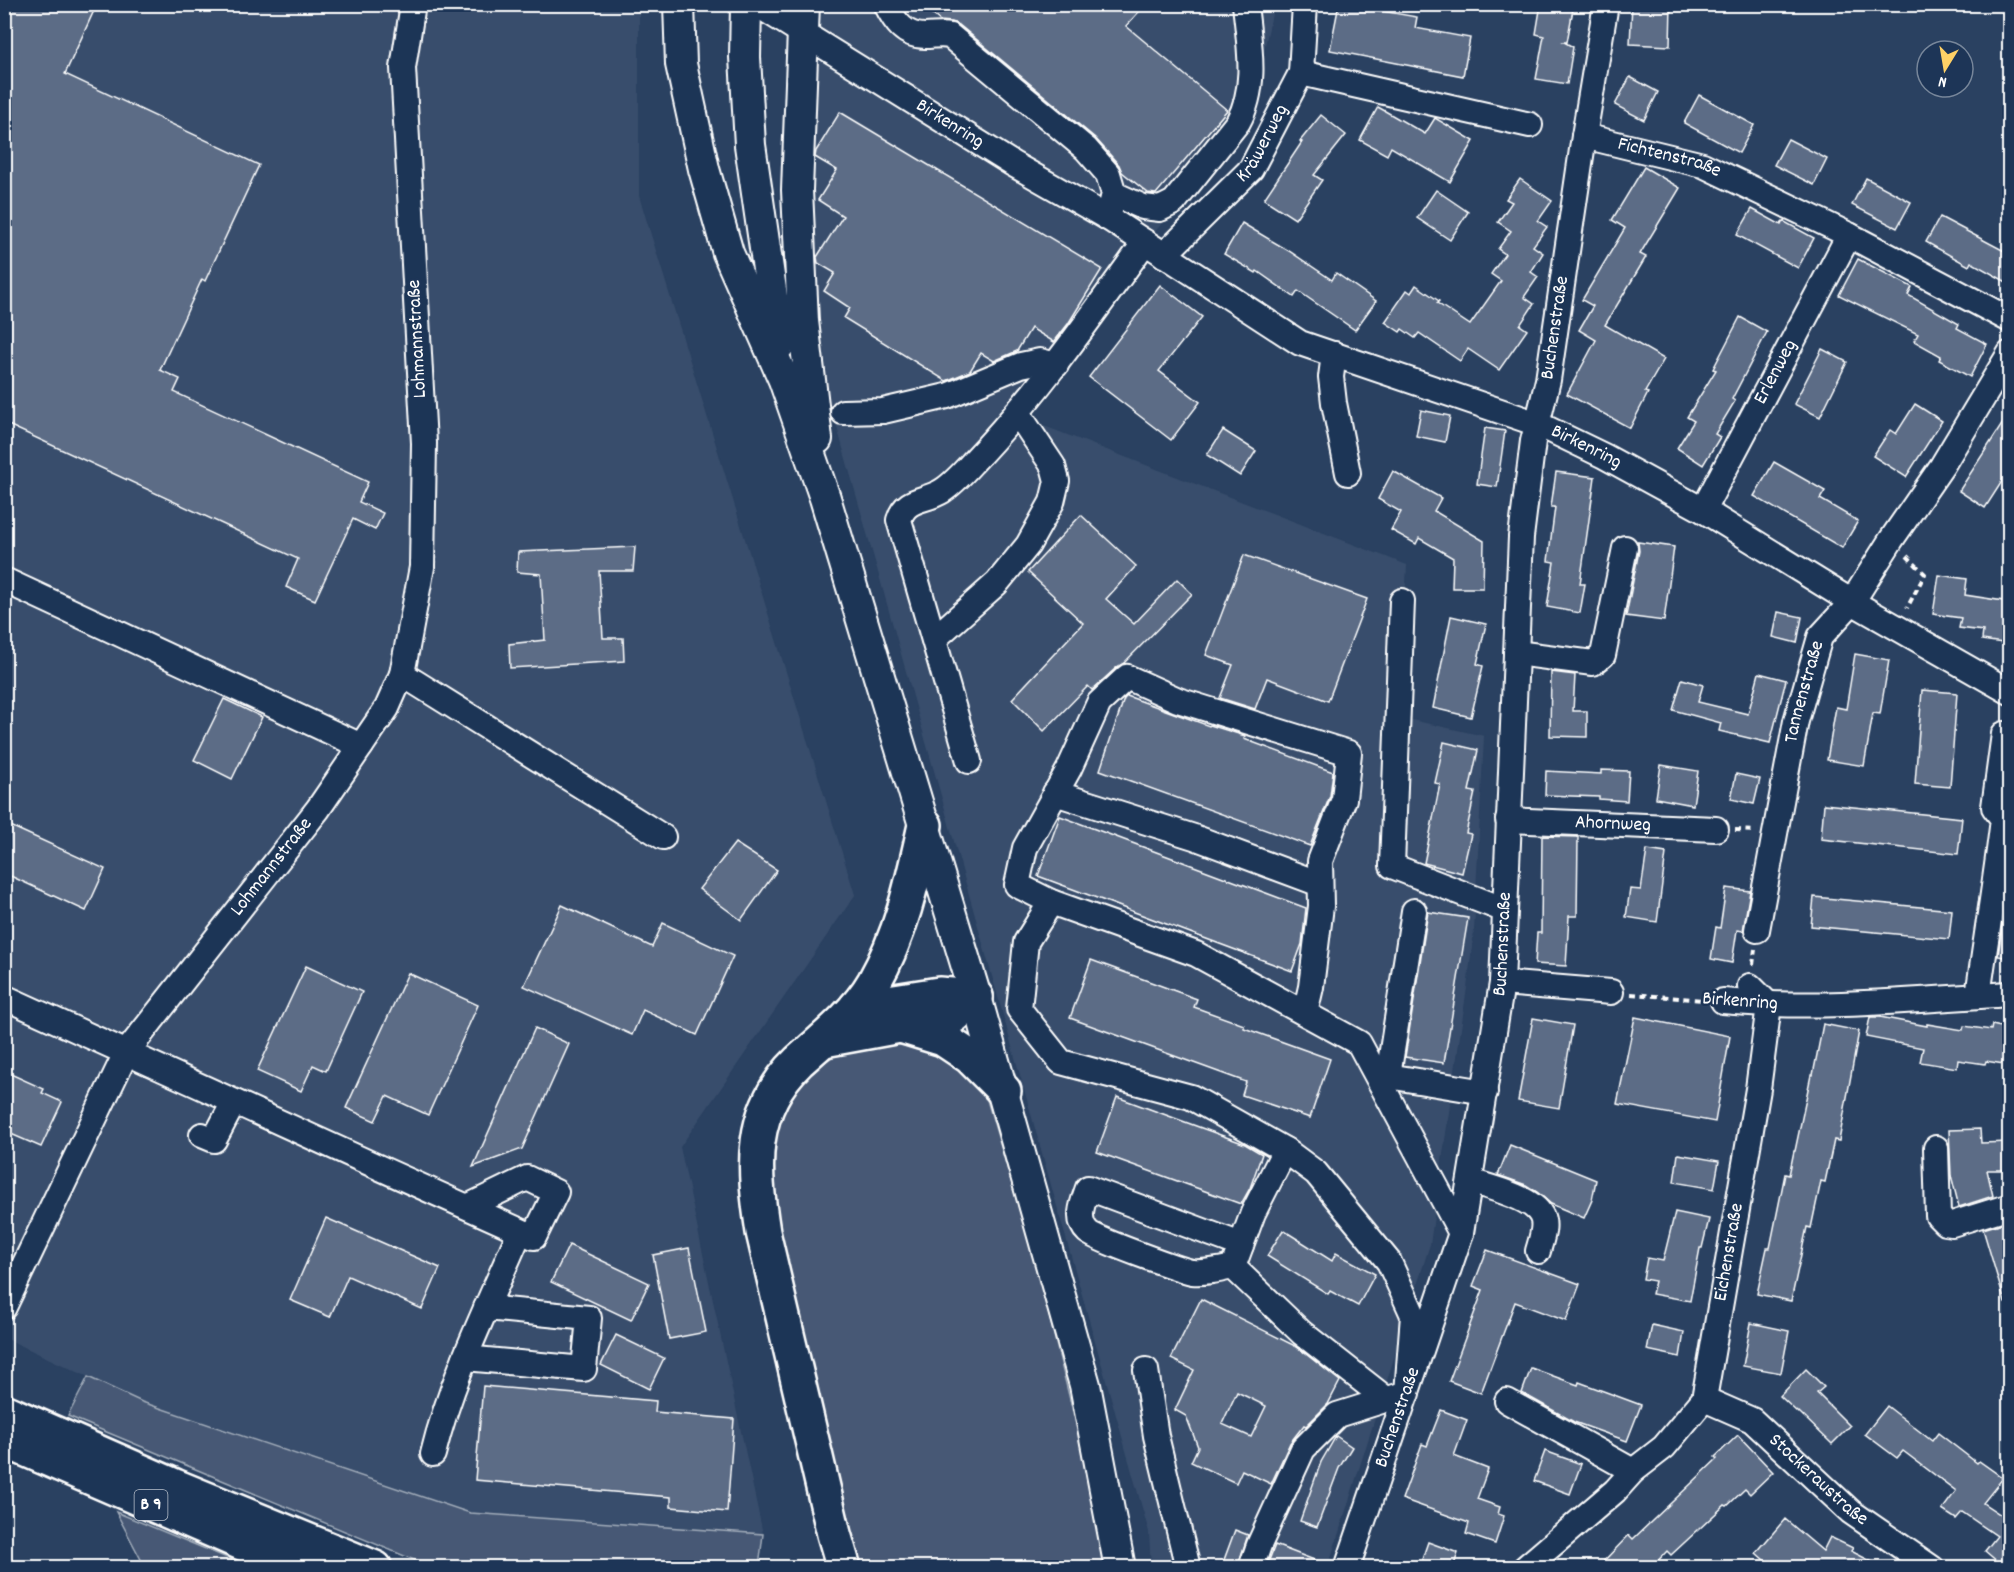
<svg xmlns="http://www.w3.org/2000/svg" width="2014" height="1572" font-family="Dekko,sans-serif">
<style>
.built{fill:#394e6c}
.green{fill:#465975;stroke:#a2acba;stroke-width:1.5}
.building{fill:#5b6c86;stroke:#fff;stroke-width:1.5;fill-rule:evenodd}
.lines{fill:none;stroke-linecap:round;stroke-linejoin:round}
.minor-casing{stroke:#fff;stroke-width:28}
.major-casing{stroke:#fff;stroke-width:34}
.highway-casing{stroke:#fff;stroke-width:38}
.path{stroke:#fff;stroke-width:4;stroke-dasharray:6 4.5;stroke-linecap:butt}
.minor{stroke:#1d3557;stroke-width:24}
.major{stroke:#1d3557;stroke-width:30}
.highway{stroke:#1d3557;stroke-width:33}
.labels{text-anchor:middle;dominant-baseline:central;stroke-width:5;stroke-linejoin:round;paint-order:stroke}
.shield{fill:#1d3557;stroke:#bbc2cd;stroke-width:1.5}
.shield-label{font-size:18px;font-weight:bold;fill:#fff}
.street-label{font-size:20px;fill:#fff;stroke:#1d3557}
</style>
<rect width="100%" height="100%" fill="#2a4161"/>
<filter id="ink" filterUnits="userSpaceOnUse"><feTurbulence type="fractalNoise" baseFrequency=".0167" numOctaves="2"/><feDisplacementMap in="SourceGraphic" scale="12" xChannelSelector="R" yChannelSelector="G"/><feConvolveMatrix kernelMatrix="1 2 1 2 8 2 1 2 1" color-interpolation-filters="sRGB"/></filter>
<g filter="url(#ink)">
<g class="built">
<polygon points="5,5 639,5 639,196 855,895 680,1147 763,1534 470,1513 142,1402 5,1338"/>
<polygon points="822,5 1274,5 1250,113 1010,413 1407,565 1398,717 1484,736 1474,930 1468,980 1430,1244 1328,1567 1151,1567 1149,1532 817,356 810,183"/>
</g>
<g class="green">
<polygon points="878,1041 914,1041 965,1068 987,1100 1039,1275 1080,1440 1106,1567 858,1567 771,1210 768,1174 774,1139 783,1110 800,1084 820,1065 843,1050"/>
<polygon points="88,1377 142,1402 470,1513 763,1534 759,1567 431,1567 68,1416"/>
<polygon points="116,1512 249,1567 145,1567"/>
</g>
<g class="building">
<polygon points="4,4 97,4 65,74 259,165 205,281 202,279 160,370 180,379 174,392 368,482 359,502 383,513 375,530 353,519 315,600 286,587 298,559 4,423"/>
<polygon points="921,4 1146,4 1126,26 1227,110 1156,194 1148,193 1122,172 1119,165 1095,138 959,25 952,22 940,21"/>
<polygon points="1339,4 1377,4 1376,10 1417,17 1415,28 1470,38 1463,76 1330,50"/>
<polygon points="1541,4 1574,4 1567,42 1564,42 1573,47 1567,84 1536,79 1544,36 1536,34"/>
<polygon points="1632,4 1671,4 1670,46 1630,44"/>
<polygon points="1630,77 1658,92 1644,120 1615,105"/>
<polygon points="1699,95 1754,125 1739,153 1684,123"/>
<polygon points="1378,107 1425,134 1435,118 1474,141 1450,182 1391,147 1387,155 1360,140"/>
<polygon points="840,112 1102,269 1068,324 1054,342 1031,328 1017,351 994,361 981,353 970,371 946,381 844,318 850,308 824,291 835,273 818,263 817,257 843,216 818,200 837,170 815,157 816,151"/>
<polygon points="1321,115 1346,135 1314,175 1322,180 1295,219 1264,199 1302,142 1300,141"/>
<polygon points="1788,139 1827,159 1814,185 1774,165"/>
<polygon points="1644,167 1680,188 1640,254 1646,257 1605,325 1664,359 1645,392 1648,393 1630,428 1567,394 1596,340 1579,330 1593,306 1582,300 1625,228 1612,220"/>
<polygon points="1866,178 1911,202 1897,228 1852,205"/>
<polygon points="1520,179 1552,201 1538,221 1547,227 1533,246 1543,253 1531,272 1538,277 1524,297 1534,304 1520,325 1527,330 1499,370 1468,349 1460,361 1419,333 1415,338 1402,329 1400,332 1385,322 1407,290 1411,293 1416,285 1439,301 1437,303 1470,325 1501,281 1491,274 1505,254 1498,249 1511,231 1498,222 1512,202 1506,199"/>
<polygon points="1436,190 1468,212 1450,240 1417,218"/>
<polygon points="1752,209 1781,225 1783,221 1814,238 1798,268 1737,235"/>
<polygon points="1940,217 2010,254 2010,284 1971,262 1969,266 1926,242"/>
<polygon points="1242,223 1289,251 1332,280 1336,273 1376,301 1355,330 1298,291 1294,297 1257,271 1256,273 1224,254"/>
<polygon points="1858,259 1912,287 1908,295 1959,324 1957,328 1987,344 1970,377 1939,360 1941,356 1914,341 1918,334 1839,295"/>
<polygon points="1160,285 1202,317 1159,371 1200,402 1171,440 1089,377"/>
<polygon points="1740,317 1767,332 1732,399 1735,401 1715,434 1720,437 1703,465 1677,448 1694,421 1687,417 1716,370 1713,369"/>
<polygon points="1822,349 1847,362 1820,417 1794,404"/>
<polygon points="1915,404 1942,421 1906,477 1873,456 1890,430 1896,434"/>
<polygon points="1421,410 1450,416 1445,442 1416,436"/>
<polygon points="2010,412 2010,469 1985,508 1959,491"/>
<polygon points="1485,428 1505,431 1497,487 1477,484"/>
<polygon points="1223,430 1256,451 1240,476 1207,455"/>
<polygon points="1774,462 1825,491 1820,499 1858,521 1842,548 1754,496"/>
<polygon points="1393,471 1441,498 1434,511 1484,541 1483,588 1452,588 1453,558 1419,538 1416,544 1391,530 1401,512 1378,499"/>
<polygon points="1556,472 1595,477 1580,584 1585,584 1580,613 1547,607 1554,562 1548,561 1555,507 1551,507"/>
<polygon points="1081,515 1136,566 1106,599 1134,624 1177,579 1192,594 1124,663 1117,667 1092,690 1088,686 1044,731 1012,699 1083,623 1028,572"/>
<polygon points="1638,542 1674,547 1664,621 1626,616 1639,551"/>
<polygon points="635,547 633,571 599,571 603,638 623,638 624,661 510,668 509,644 545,640 541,574 517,572 518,552"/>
<polygon points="1244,555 1367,599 1328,701 1267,678 1255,709 1220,698 1233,665 1206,655"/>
<polygon points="1939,575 1967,579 1965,595 2010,602 2010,644 1982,640 1983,631 1959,628 1961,618 1933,614"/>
<polygon points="1778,612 1802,617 1797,643 1773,637"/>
<polygon points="1451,616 1486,624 1477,664 1483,666 1471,717 1433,708"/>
<polygon points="1855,654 1889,660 1880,714 1873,713 1864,766 1827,760 1836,707 1846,709"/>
<polygon points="1551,672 1575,675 1573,711 1587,711 1587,737 1550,736"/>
<polygon points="1759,673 1786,680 1770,743 1719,731 1721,723 1673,710 1682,679 1703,685 1698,702 1748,714"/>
<polygon points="1922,690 1957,693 1950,787 1915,784"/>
<polygon points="1127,696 1209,726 1210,725 1245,736 1244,739 1333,772 1330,796 1310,846 1100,770 1124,699"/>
<polygon points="224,699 262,717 232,779 194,760"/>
<polygon points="1444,742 1478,750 1469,791 1475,792 1466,833 1471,834 1462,873 1424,863 1440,784 1435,783"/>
<polygon points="1661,765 1698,771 1693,805 1656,798"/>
<polygon points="1601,770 1629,771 1627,801 1599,799 1599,797 1545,795 1546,771 1601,774"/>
<polygon points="1736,774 1760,779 1754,804 1731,799"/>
<polygon points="1824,804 1962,818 1958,854 1821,839"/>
<polygon points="1060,816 1306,908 1302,944 1292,971 1038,876"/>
<polygon points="4,823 105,869 86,911 4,873"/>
<polygon points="1542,836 1578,837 1577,916 1569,916 1566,966 1535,964 1537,933 1541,933"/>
<polygon points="735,843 777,870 741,920 699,889"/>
<polygon points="1647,850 1666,853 1657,922 1626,917 1630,889 1641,890"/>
<polygon points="1726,888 1750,891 1743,931 1737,930 1732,963 1711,959 1716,927 1720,928"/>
<polygon points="2007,895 2010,895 2010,958 1998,956"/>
<polygon points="1814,897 1952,910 1949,939 1811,926"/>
<polygon points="562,905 652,947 663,923 733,956 697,1035 643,1010 632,1035 524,986"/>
<polygon points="1428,912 1468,918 1444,1063 1405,1057"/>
<polygon points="1091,960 1197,999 1194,1007 1244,1025 1244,1028 1330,1059 1310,1118 1242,1095 1246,1082 1070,1018"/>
<polygon points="306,966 362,992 326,1071 313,1065 301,1091 257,1071"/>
<polygon points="408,973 478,1005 428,1115 387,1096 375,1121 346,1108"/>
<polygon points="1635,1017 1730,1036 1715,1122 1617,1104"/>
<polygon points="1870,1017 1880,1017 1927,1026 1927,1024 1963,1030 1964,1026 1991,1030 1992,1025 2010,1029 2010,1065 1986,1061 1985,1064 1958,1060 1957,1068 1920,1062 1923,1048 1866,1037"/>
<polygon points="1533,1018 1573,1025 1559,1108 1518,1101"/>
<polygon points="1823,1024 1859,1031 1839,1141 1834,1140 1825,1182 1821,1181 1811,1228 1807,1227 1791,1301 1757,1294 1767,1248 1770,1248 1785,1174 1789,1175 1794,1151 1795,1151 1811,1075 1813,1075"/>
<polygon points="535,1028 569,1044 522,1149 473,1167"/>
<polygon points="4,1071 44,1089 42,1093 62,1102 41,1147 4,1131"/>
<polygon points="1117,1097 1245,1144 1262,1154 1250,1188 1241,1204 1097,1152"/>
<polygon points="1980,1129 1981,1143 2010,1142 2010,1170 1987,1170 1993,1196 1959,1207 1951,1175 1949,1130"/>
<polygon points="1510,1145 1596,1180 1592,1200 1584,1218 1551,1204 1537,1192 1526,1185 1498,1175"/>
<polygon points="1678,1154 1719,1161 1714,1189 1674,1182"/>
<polygon points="1675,1212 1709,1219 1702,1248 1700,1248 1690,1301 1652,1294 1655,1281 1643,1279 1647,1258 1663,1261"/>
<polygon points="326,1218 440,1268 422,1309 348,1276 330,1317 290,1300"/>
<polygon points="2010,1221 2010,1303 2005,1303 1983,1229"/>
<polygon points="1283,1230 1332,1261 1336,1253 1375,1274 1358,1306 1330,1291 1328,1294 1267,1256"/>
<polygon points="569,1245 649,1283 631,1320 551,1282"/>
<polygon points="689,1248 706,1332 669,1339 653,1255"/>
<polygon points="1487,1250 1580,1284 1566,1321 1515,1302 1481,1393 1449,1381 1483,1290 1473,1286"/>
<path d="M1201 1299 1297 1347 1340 1381 1328 1404 1306 1426 1304 1425 1290 1443 1271 1484 1242 1470 1236 1483 1191 1462 1198 1447 1186 1416 1175 1410 1194 1370 1171 1359ZM1237 1392 1266 1406 1251 1437 1222 1424Z"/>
<polygon points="1751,1323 1789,1331 1781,1373 1743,1366"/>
<polygon points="1652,1325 1684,1332 1680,1357 1647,1350"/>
<polygon points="616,1335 664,1358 649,1389 601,1365"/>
<polygon points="1531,1368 1578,1385 1579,1382 1641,1405 1627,1441 1574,1422 1522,1393"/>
<polygon points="1806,1369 1824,1387 1817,1393 1850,1426 1832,1444 1799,1412 1798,1413 1780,1396"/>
<polygon points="483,1386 656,1401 655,1412 734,1419 727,1512 671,1507 671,1497 475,1480"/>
<polygon points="1887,1406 1932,1441 1938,1433 1977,1463 1979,1461 2003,1478 1983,1503 2010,1521 2010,1568 2005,1568 1985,1551 1997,1536 1962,1512 1956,1519 1942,1510 1956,1491 1903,1451 1897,1458 1865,1434"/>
<polygon points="1441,1410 1467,1420 1454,1456 1488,1469 1477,1499 1500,1507 1498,1514 1504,1516 1495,1544 1466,1534 1469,1523 1402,1499 1422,1444 1427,1446"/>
<polygon points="1738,1435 1773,1472 1750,1494 1745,1489 1727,1506 1725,1505 1671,1555 1667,1551 1651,1568 1597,1568 1629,1535 1633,1539 1692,1483 1717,1459 1715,1457"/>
<polygon points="1336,1436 1352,1447 1339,1468 1317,1527 1300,1521 1321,1462"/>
<polygon points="1545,1451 1581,1464 1570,1494 1534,1481"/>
<polygon points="1785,1519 1823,1551 1830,1537 1853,1548 1851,1551 1884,1568 1773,1568 1756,1553"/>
<polygon points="1235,1530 1248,1535 1237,1568 1221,1568"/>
<polygon points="1428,1542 1458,1553 1453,1568 1419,1568"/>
<polygon points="1275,1545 1330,1566 1330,1568 1266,1568"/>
</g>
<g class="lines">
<g class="minor-casing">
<g id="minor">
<path id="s1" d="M756 4 1013 164 1108 218 1300 343 1538 424 1604 456 1703 510 1852 602 2010 692"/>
<path d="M886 4C895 22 904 36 925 36 934 36 941 34 950 36L1086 149 1108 174 1114 194 1108 218"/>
<polyline points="1301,73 1530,125"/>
<path id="s2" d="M1584 136 1703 165 1849 235 2010 320"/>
<path d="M1114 194 1143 207 1160 209 1174 202 1238 122C1258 86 1249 44 1245 4"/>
<path id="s3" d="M1164 255 1251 169 1301 73 1305 4"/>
<polyline points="1334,354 1331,377 1334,403 1348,473"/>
<polyline points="843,412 883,411 947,396 1021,365 1040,361 1056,365"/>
<path id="s4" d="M1703 510 1849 235"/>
<polyline points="4,580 361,746"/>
<polyline points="1402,601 1392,866 1505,910"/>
<polyline points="934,639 997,583 1028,545 1052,502 1057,481 1053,466 1017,412"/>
<polyline points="1516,653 1593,663 1603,655 1625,548"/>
<polyline points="402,674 663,837"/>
<path d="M969 761 899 520C906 497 924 502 942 491 953 484 963 473 972 463 1037 395 1090 318 1145 242"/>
<polyline points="1055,793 1194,837 1320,884"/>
<path id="s5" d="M1508 820 1716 829"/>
<polyline points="1051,902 1026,942 1019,1009 1061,1062 1191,1097 1285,1150"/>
<polyline points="1414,911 1388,1076 1485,1092"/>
<path id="s6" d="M1757 930 1796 721 1820 637 1852 602 1891 540 1942 466 2010 353"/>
<polyline points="1502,983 1611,992"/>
<path d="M1978 996C1986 937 1996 879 2003 819L1994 807 2004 734"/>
<path d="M4 997C181 1078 357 1158 534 1237L556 1192 527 1178 467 1207"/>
<path d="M1723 1001C1818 1010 1915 1000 2010 994"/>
<polyline points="1305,1013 1311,987 1321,906 1320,861 1344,799 1349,753 1178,700 1127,677 1099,703 1069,769 1025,848 1017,885 1051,902 1196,954 1359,1043 1461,1233"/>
<polyline points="202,1135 214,1140 234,1102"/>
<polyline points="1936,1148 1938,1216 1945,1223 1952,1224 2010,1206"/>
<path d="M1470 1181C1488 1187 1532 1197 1541 1215 1547 1225 1541 1240 1538 1251"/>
<path d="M1233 1267C1219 1270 1206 1273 1192 1272 1181 1270 1094 1239 1088 1232 1075 1220 1083 1202 1088 1188L1241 1245"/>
<path id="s7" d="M4 1307 126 1053 318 809 387 708 402 674 422 567 424 443 403 68 413 4"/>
<polyline points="465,1358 584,1369 589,1318 486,1308"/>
<polyline points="1146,1370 1156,1436 1188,1568"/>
<path id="s8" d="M1704 1399 1752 1420 1851 1512 1932 1568"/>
<polyline points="1507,1401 1633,1471"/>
<path d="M433 1454C452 1376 489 1304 520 1231"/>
<polyline points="1251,1568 1259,1545 1303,1449 1337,1415 1407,1393 1413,1315 1389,1262 1316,1173 1285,1150 1253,1213 1233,1267 1302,1333 1386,1399"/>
<path id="s9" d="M1347 1568 1461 1233 1502 983 1521 537 1533 441 1548 380 1584 136 1606 4"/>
<path id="s10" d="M1525 1568 1615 1491 1633 1471 1664 1447 1704 1399 1758 1089 1769 1005 1750 986"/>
</g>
</g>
<g class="major-casing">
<g id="major">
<polyline points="679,4 681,64 704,169 728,253 784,380 825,498 976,997 1085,1385 1120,1568"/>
<polyline points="746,4 745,57 750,145 779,345"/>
<polyline points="804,4 797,190 803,321 817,439"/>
</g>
</g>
<g class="highway-casing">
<g id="highway">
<polyline points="856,1007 939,994 976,997"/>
<polyline points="904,1027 943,1039 970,1057 1004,1091"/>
<polyline points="824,1040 954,1016 976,997"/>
<polyline points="4,1411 175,1486 375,1568"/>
<polyline points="4,1440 299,1568"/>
<path d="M844 1568 834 1534 763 1232C753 1168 748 1110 799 1061 826 1037 856 1013 874 982 902 933 913 879 925 825"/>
</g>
</g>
<g class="path">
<polyline points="1907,556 1925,574 1907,608"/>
<polyline points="1735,830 1754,831"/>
<polyline points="1753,965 1755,949"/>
<polyline points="1631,994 1704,1000"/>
</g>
<use href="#minor" class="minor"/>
<use href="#major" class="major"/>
<use href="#highway" class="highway"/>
</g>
</g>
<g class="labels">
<rect class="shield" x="134.5" y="1490" width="33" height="30" rx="4.5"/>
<g class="shield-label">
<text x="151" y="1505">B 9</text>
</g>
<g class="street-label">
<text stroke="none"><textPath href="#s1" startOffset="228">Birkenring</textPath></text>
<text stroke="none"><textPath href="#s3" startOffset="150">Kräwerweg</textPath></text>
<text stroke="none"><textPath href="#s2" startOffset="88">Fichtenstraße</textPath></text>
<text stroke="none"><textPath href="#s9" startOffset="1266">Buchenstraße</textPath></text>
<text transform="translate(418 339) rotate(-93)">Lohmannstraße</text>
<text stroke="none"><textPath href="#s4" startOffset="156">Erlenweg</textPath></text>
<text stroke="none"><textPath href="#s1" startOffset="946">Birkenring</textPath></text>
<text stroke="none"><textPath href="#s6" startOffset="243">Tannenstraße</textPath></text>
<text stroke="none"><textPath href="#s5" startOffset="105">Ahornweg</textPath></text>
<text stroke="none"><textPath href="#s7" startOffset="518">Lohmannstraße</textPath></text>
<text stroke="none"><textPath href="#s9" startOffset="646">Buchenstraße</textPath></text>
<text transform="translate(1740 1002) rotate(4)">Birkenring</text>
<text stroke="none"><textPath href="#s10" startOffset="396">Eichenstraße</textPath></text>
<text stroke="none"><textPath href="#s9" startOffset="159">Buchenstraße</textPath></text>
<text stroke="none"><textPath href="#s8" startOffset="142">Stockeraustraße</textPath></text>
</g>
</g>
<rect width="2014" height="1572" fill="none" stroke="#1d3557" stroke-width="24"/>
<rect x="12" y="12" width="1990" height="1548" fill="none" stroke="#fff" stroke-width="2" filter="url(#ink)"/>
<g transform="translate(1945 69) rotate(191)"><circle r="28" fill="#1d3557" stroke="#77869a" stroke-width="1.5"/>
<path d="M0-4.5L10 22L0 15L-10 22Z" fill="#ffd166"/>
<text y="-9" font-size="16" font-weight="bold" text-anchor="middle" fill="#ffffff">N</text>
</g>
</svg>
